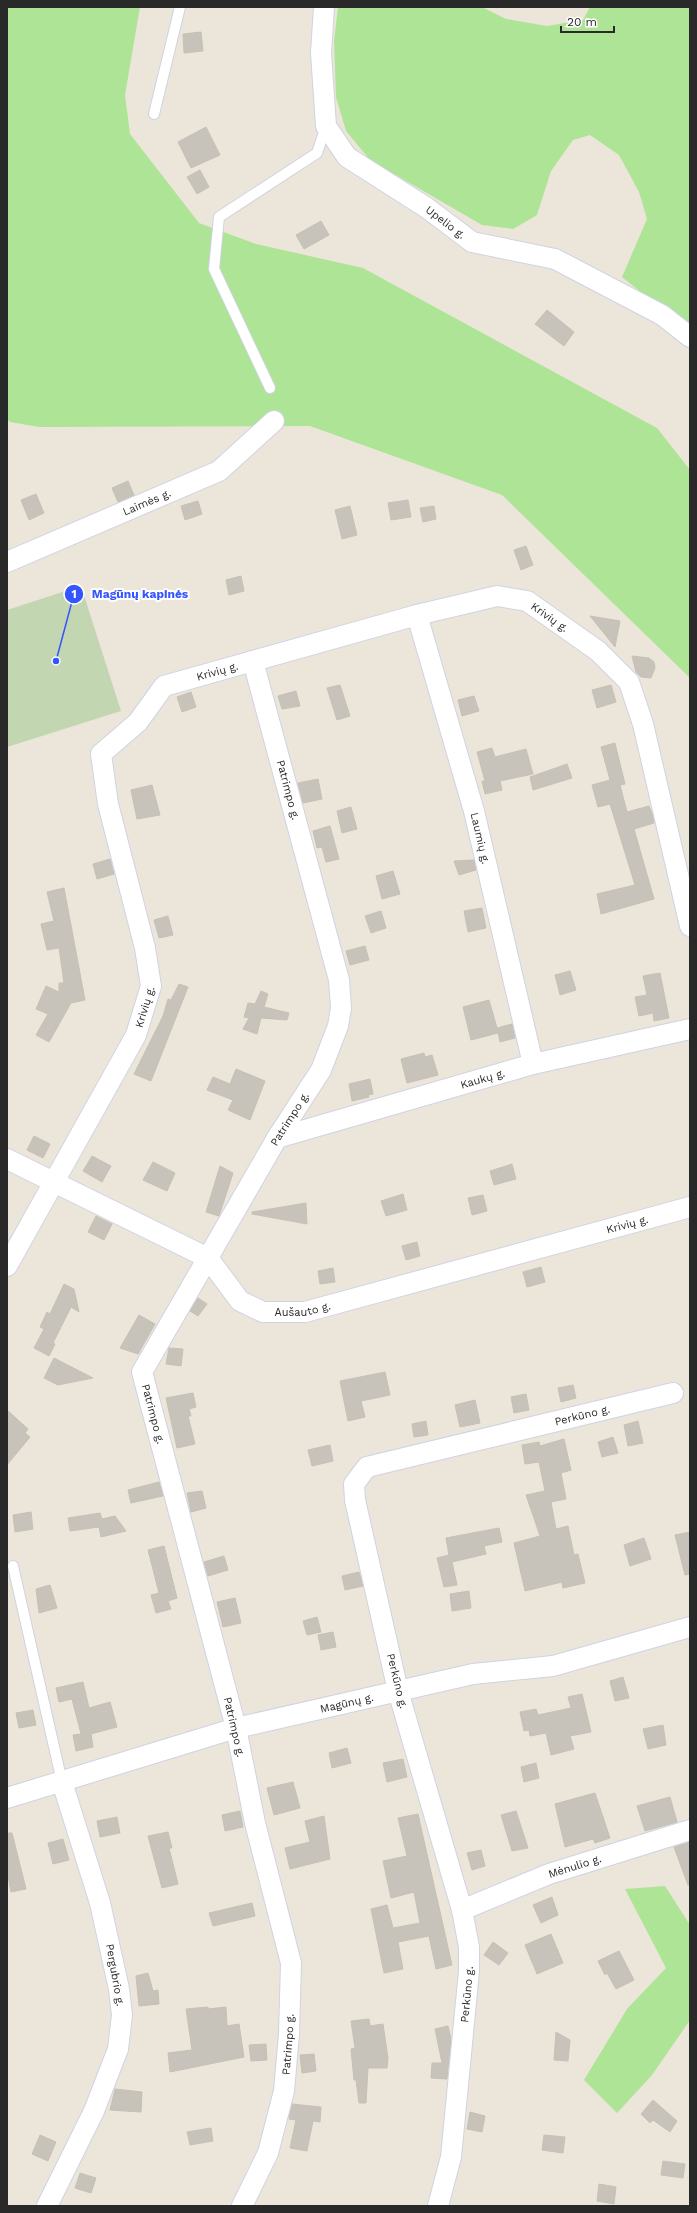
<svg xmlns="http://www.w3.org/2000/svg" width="697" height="2213" font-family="'Work Sans',sans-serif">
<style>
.green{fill:#aee495}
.cemetery{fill:#c2d6b1}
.building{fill:#c7c2ba;stroke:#c7c1b4}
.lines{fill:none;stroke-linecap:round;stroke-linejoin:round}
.service-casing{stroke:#cfd3e2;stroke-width:12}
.minor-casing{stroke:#cfd3e2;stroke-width:22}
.service{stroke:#fff;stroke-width:10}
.minor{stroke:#fff;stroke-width:20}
.labels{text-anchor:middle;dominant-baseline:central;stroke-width:4;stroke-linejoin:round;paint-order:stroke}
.street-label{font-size:11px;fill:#292929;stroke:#fff}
.leader{fill:none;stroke:#3555fe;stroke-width:1.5}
.callout-dot{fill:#3555fe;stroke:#fff;stroke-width:1.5}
.mark-label{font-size:12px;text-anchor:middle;font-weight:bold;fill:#fff}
.callout-label{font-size:12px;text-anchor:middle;font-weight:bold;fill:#3555fe;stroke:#fff;stroke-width:4;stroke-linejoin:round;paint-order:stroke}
</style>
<rect width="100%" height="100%" fill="#ece5da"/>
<g class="green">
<polygon points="7,7 140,7 125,95 130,134 199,223 256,244 363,268 657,428 690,470 690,678 502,495 310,426 39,427 10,422 7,419"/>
<polygon points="338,7 482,7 506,19 547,26 583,20 590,7 690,7 690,331 622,277 647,219 639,192 619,155 590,135 573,140 551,171 537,215 513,229 482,225 370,160 346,131 336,97 334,41"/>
<polygon points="665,1886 690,1925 690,2020 652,2075 617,2113 584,2080 627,2009 666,1968 625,1889"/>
</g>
<polygon class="cemetery" points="81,586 121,711 7,747 7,610"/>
<g class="building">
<polygon points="201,32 203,51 184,53 183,34"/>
<polygon points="206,127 220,155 191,168 178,142"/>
<polygon points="200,170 209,187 197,194 187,177"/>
<polygon points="321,221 329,235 304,249 296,235"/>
<polygon points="547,310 574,332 564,346 535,324"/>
<polygon points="128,481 134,495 118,502 112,488"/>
<polygon points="36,494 44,513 29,520 21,500"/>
<polygon points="408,500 411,517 391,520 388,503"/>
<polygon points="198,501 202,514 185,520 181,506"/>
<polygon points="350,506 357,535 342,539 335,510"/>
<polygon points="434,506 436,519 423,522 420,508"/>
<polygon points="526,546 533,565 521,570 514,550"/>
<polygon points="241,576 244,591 229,595 226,580"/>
<polygon points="590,616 620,621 615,647"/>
<polygon points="632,656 649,658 654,662 655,668 651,678 641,677 636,672"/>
<polygon points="340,685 350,716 337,720 327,688"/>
<polygon points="611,685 616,702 597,708 592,690"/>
<polygon points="296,691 300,706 282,709 278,696"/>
<polygon points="191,692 196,707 182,712 177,697"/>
<polygon points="474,696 479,711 462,716 458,700"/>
<polygon points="615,743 625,784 620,785 627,812 649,806 653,816 654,823 634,829 654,899 601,914 597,894 635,885 610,804 598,807 592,785 610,780 601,747"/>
<polygon points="492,748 495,757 526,749 533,774 500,781 502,790 485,794 482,781 485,781 477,752"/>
<polygon points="567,764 572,778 533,790 530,777"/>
<polygon points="318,779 322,799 303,803 298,783"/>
<polygon points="152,785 160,815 137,819 131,790"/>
<polygon points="351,807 357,829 342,833 337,811"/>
<polygon points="330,826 339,859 326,862 322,847 317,848 313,831"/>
<polygon points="110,859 114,874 97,879 93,864"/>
<polygon points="474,860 476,870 459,875 454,861"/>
<polygon points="393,871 400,894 382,899 376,876"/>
<polygon points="64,888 85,1000 71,1003 49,1042 36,1035 48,1014 36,1009 46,986 59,992 59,983 64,983 59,948 47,950 41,924 54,921 47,892"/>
<polygon points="482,908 486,928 468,932 464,911"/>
<polygon points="381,911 386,928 371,933 365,916"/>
<polygon points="168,916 173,935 159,938 154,920"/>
<polygon points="365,946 369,960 350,965 346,951"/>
<polygon points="570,971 576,990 560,995 555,975"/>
<polygon points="660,973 669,1018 654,1021 653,1013 639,1016 635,997 647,995 643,976"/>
<polygon points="179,984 188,987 151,1081 134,1074 163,1016 168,999 171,1000"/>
<polygon points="261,991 268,994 264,1007 289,1013 287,1020 261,1018 257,1034 243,1029 249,1018 244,1017 248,1003 255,1004"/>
<polygon points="489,1000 497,1028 512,1024 515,1038 500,1042 498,1033 471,1040 463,1007"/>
<polygon points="424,1053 425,1057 432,1055 438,1075 407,1083 401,1059"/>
<polygon points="236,1069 265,1081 250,1120 228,1110 233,1100 207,1090 213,1077 230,1084"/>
<polygon points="370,1079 373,1094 368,1095 369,1097 352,1101 349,1084"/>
<polygon points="34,1136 50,1144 43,1158 27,1150"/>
<polygon points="92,1156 111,1166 102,1182 83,1171"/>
<polygon points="153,1162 175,1173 167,1191 143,1180"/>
<polygon points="512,1164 516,1179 494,1185 490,1171"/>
<polygon points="220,1166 233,1173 219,1216 206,1212"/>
<polygon points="403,1194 407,1210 386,1216 381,1201"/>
<polygon points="483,1195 487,1211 472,1215 468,1198"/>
<polygon points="306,1203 307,1224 252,1214 252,1212"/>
<polygon points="96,1216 112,1224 104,1240 88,1232"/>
<polygon points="417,1242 420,1256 406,1260 402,1246"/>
<polygon points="541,1267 545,1282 527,1287 523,1272"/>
<polygon points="333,1268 335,1282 320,1284 318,1271"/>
<polygon points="64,1284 74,1289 79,1312 71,1307 53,1343 55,1344 49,1356 34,1348 44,1329 40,1327 47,1312 50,1314"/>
<polygon points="198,1298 207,1304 198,1316 190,1311"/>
<polygon points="139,1315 155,1324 138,1354 120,1348"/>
<polygon points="169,1348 183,1349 181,1366 166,1364"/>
<polygon points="54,1358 93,1378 58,1385 44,1378"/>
<polygon points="385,1372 390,1395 361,1401 365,1417 348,1421 340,1381"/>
<polygon points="573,1385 576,1398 561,1402 558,1388"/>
<polygon points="193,1393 196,1407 189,1409 191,1416 188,1416 195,1444 177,1448 166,1398"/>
<polygon points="526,1394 529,1410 514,1413 511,1397"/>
<polygon points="475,1400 480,1423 460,1427 455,1405"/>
<polygon points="7,1410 28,1429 25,1433 30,1437 7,1465"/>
<polygon points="426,1421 428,1435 414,1437 412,1424"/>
<polygon points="638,1421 643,1443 628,1446 624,1425"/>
<polygon points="613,1437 618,1453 602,1457 598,1442"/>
<polygon points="564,1439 571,1470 561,1473 566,1499 551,1502 556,1529 568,1526 574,1555 578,1554 585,1583 563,1588 562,1582 525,1591 514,1543 540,1536 526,1495 545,1491 539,1462 525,1464 522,1445 539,1442 540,1446"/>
<polygon points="330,1445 333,1461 312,1466 308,1450"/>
<polygon points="159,1482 163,1496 131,1503 128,1490"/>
<polygon points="202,1491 206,1508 191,1512 187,1493"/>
<polygon points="31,1512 33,1529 15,1532 13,1515"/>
<polygon points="100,1513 102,1519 115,1516 126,1531 101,1537 99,1527 70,1531 68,1518"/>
<polygon points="499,1528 502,1542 484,1546 486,1554 452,1562 457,1585 444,1587 437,1558 449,1555 446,1538"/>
<polygon points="690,1532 690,1574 685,1575 675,1535"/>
<polygon points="644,1538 651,1559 630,1566 624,1545"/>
<polygon points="164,1546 177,1598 168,1601 171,1609 156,1613 151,1595 159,1593 148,1550"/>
<polygon points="224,1556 228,1570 208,1576 204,1562"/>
<polygon points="359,1572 363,1586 345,1590 342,1576"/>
<polygon points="50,1585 57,1608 39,1613 36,1589"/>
<polygon points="469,1591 471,1608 452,1611 450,1594"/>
<polygon points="235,1598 241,1623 223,1627 217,1602"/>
<polygon points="317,1617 321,1632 307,1635 303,1621"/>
<polygon points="333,1632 336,1647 321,1650 318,1635"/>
<polygon points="623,1677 629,1698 615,1701 610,1681"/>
<polygon points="83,1682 89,1708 110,1702 117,1727 91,1734 93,1747 76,1751 73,1735 81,1734 72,1699 59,1702 56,1688"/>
<polygon points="582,1694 591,1732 570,1736 574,1749 551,1755 546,1733 530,1736 529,1730 524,1731 520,1712 536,1709 538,1715 571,1708 568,1697"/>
<polygon points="33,1710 36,1725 19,1728 16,1713"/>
<polygon points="663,1725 666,1745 648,1749 643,1729"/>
<polygon points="347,1748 351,1763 332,1768 329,1753"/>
<polygon points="403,1759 407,1777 387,1782 383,1763"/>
<polygon points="536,1763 539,1778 524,1782 521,1767"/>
<polygon points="293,1782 300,1808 274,1815 267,1788"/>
<polygon points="595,1793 610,1838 595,1843 593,1839 565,1847 555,1804"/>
<polygon points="670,1797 677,1822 645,1831 637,1806"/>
<polygon points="240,1811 243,1827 225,1831 222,1815"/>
<polygon points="516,1811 528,1848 512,1851 501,1815"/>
<polygon points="418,1814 452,1965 436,1969 429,1936 398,1942 403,1969 384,1973 371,1909 387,1905 393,1928 420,1923 414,1892 391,1898 383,1861 407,1856 398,1818"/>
<polygon points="324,1816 330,1859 290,1869 285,1848 310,1842 305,1821"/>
<polygon points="117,1817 120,1833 100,1837 97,1821"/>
<polygon points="168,1832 172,1848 169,1848 178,1884 162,1888 148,1836"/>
<polygon points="7,1833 12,1833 26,1889 11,1892 7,1871"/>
<polygon points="63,1839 69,1860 53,1864 48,1843"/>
<polygon points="690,1842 690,1885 688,1885 674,1847"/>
<polygon points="481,1850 485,1866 472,1870 467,1853"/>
<polygon points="552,1897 558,1915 541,1923 533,1905"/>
<polygon points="252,1903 255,1916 213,1926 209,1913"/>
<polygon points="551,1934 563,1963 537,1974 525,1945"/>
<polygon points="493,1942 508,1953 499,1965 484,1955"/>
<polygon points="619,1951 634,1980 616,1989 607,1973 605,1975 598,1961"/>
<polygon points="148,1973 153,1991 158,1990 159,2004 139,2006 136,1976"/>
<polygon points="208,2007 208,2009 226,2007 227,2026 239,2024 244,2057 170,2072 168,2053 192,2050 186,2009"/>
<polygon points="369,2019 370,2026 383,2024 388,2058 387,2068 368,2068 366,2103 359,2103 356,2080 354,2080 351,2049 355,2048 351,2021"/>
<polygon points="448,2026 451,2039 447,2079 431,2078 432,2063 442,2063 435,2029"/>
<polygon points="556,2032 570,2040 568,2061 554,2060"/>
<polygon points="266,2044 267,2060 251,2061 249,2045"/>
<polygon points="314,2054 316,2071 302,2073 300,2055"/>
<polygon points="115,2089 142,2092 141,2112 110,2110"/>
<polygon points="653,2100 677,2121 670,2132 653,2120 650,2123 641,2114"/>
<polygon points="292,2104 321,2107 320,2122 313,2121 307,2151 290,2148 296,2120 289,2119"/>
<polygon points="470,2112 485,2116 482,2132 467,2129"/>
<polygon points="211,2128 213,2141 190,2145 187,2132"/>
<polygon points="40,2135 56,2142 48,2161 32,2154"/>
<polygon points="544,2135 565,2137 563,2153 542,2150"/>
<polygon points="663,2161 685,2164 683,2178 661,2175"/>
<polygon points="80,2173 96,2178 91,2193 75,2188"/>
<polygon points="599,2184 616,2187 614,2204 597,2201"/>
</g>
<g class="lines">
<g class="service-casing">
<g id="service">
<polyline points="154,114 180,7"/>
<polyline points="270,388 214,269 219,217 317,153 326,126"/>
<polyline points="13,1566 62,1782"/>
</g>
</g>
<g class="minor-casing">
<g id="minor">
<path id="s1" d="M324 7 321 53 326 126 347 157 427 208 472 242 555 259 662 315 690 337"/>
<path id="s2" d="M7 562 219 471 274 421"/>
<path id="s3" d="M417 615 474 811 533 1064"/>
<path id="s4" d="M277 1138 533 1064 690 1029"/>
<path id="s5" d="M7 1159 208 1258 240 1301 263 1312H305L690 1207"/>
<path id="s6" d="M7 1266 136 1035 151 986 145 948 108 804 101 754 138 722 164 686 417 615 497 596 527 601 598 651 629 682 643 724 690 926"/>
<path id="s7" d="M7 1798 236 1728 473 1674 553 1666 690 1627"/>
<path id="s8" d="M462 1910 549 1874 690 1830"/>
<polyline points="47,2206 94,2111 118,2049 122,2015 119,1989 100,1903 62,1782"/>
<path id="s9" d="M242 2206 268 2153 284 2091 289 2034 291 1963 255 1823 236 1728 142 1372 277 1138 321 1070 338 1026 341 1008 339 980 253 661"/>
<path id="s10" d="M438 2206 451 2157 469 1971V1947L462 1910 398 1691 355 1500 354 1484 367 1467 673 1393"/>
</g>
</g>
<use href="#service" class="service"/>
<use href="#minor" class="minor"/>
</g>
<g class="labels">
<g class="street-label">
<text stroke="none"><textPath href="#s1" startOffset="275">Upelio g.</textPath></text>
<text stroke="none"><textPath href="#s2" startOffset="152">Laimės g.</textPath></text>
<text stroke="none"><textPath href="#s6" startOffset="1050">Krivių g.</textPath></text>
<text stroke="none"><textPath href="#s6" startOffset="702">Krivių g.</textPath></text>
<text transform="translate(288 790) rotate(75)">Patrimpo g.</text>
<text stroke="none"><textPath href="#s3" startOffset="232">Laumių g.</textPath></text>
<text stroke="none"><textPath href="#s6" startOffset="294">Krivių g.</textPath></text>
<text stroke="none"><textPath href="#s4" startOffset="214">Kaukų g.</textPath></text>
<text stroke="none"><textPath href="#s9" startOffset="1154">Patrimpo g.</textPath></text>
<text stroke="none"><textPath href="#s5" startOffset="679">Krivių g.</textPath></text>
<text stroke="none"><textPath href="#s5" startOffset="343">Aušauto g.</textPath></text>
<text transform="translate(153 1414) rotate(75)">Patrimpo g.</text>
<text stroke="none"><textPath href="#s10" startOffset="982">Perkūno g.</textPath></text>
<text transform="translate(397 1681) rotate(76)">Perkūno g.</text>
<text stroke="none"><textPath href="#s7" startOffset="353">Magūnų g.</textPath></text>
<text transform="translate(234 1727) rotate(77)">Patrimpo g.</text>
<text stroke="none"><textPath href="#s8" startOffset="121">Mėnulio g.</textPath></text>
<text transform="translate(115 1975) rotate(80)">Pergubrio g.</text>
<text stroke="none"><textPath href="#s10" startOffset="214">Perkūno g.</textPath></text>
<text stroke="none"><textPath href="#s9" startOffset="170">Patrimpo g.</textPath></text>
</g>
</g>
<path class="leader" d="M56 661L74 594"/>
<g class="callout-dot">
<circle cx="56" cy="661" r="4"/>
<circle cx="74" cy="594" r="10"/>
</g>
<g class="mark-label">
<text x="74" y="598">1</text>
</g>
<g class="callout-label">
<text x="140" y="598">Magūnų kapinės</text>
</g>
<rect width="697" height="2213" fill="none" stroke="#292929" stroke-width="16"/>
<path d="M561 26v6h53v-6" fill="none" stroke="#292929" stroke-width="2"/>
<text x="567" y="26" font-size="12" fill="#292929" stroke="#ffffff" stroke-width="3" paint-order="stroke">20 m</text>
</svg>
